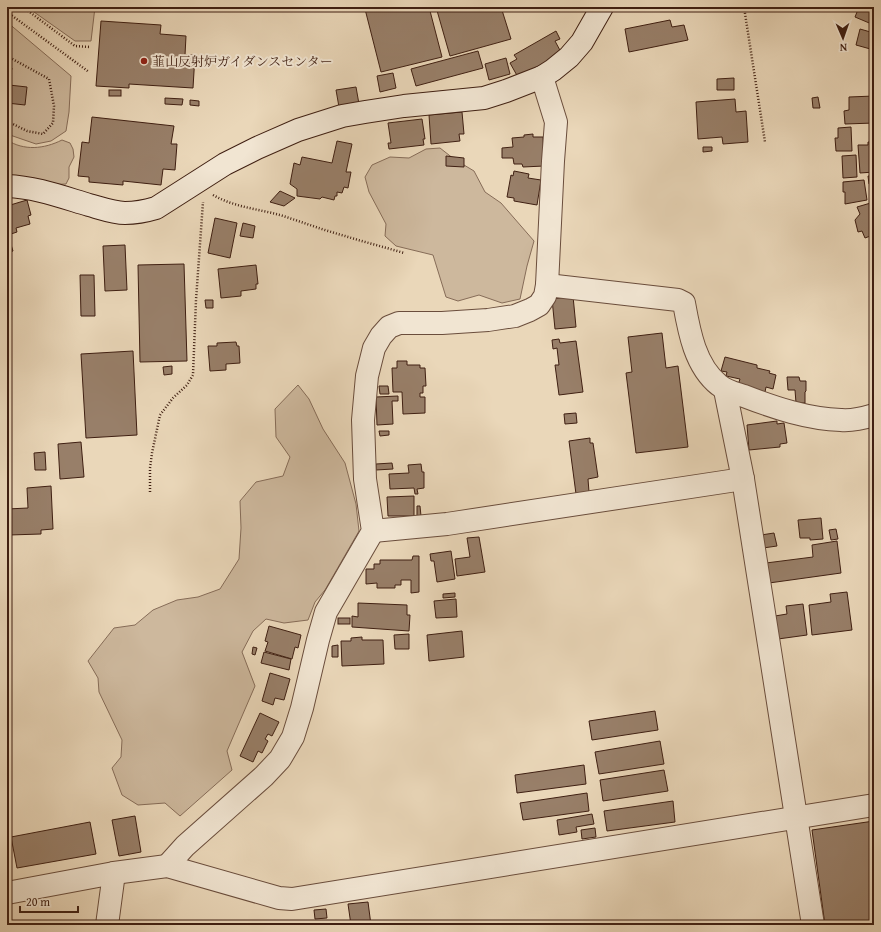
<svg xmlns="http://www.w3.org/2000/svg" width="881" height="932" font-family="'Gentium Book Plus','Noto Serif JP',serif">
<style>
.green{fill:#cdb89d;stroke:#866c58}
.building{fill:#987f69;stroke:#3f1f12}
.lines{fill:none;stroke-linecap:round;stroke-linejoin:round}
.street-casing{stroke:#6a4d3c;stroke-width:24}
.secondary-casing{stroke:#3f1f12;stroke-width:24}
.path{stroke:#3f1f12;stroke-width:2.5;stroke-dasharray:1 2;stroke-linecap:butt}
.street{stroke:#f1e5d2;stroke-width:22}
.secondary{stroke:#f1e5d2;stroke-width:22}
.poi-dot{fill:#8f2418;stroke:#f1e5d2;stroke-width:1.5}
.labels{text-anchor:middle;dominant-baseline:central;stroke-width:4;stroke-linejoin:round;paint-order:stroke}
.poi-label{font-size:13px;fill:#3f1f12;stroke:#f1e5d2;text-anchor:start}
</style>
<rect width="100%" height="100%" fill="#ead7b9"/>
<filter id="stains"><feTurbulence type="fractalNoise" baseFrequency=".005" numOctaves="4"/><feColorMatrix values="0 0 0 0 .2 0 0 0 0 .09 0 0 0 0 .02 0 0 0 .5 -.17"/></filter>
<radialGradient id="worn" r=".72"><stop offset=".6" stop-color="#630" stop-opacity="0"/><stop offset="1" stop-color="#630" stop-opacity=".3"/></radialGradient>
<g class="green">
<polygon points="27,7 95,7 91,41 75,41"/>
<polygon points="7,22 71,76 69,112 66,131 51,141 36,144 7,134"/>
<path d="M7 140C24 151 44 149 62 140L70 143 73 149 74 157 69 167V178L66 184 42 185 7 177Z"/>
<polygon points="440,148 454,159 474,171 485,192 501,203 534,241 527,266 520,299 502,303 479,295 458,301 446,297 433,255 396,246 385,236 386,224 369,192 365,177 372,165 390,157 409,158 426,149"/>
<polygon points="298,385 309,399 323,429 345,463 356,504 359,531 325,590 315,602 308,620 284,623 266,619 253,631 242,652 255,686 233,737 227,751 232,770 180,816 165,803 138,805 122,795 112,768 121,757 122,740 99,692 98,678 88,661 114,628 135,625 153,610 177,600 198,597 220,589 239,559 241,528 240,501 256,482 283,476 290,457 276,437 275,409"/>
</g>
<g class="building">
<polygon points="370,7 429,7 442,57 381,72 365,9"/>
<polygon points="436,7 501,7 511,39 450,56"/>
<polygon points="859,7 874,7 874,25 855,17"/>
<polygon points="670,20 672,27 684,25 688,40 629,52 625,29"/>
<polygon points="101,21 161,25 160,34 186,36 185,55 195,55 193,88 129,84 129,88 96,86"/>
<polygon points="860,29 874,33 874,50 856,45"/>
<polygon points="556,31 560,39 555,41 562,54 519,79 510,63 517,59 514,55"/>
<polygon points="478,51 483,68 416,86 411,69"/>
<polygon points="873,55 874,55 874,80 870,79"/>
<polygon points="506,58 510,74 489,80 485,64"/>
<polygon points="7,67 12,68 9,83 7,83"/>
<polygon points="393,73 396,88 380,92 377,76"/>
<polygon points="734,78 734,90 717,90 717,79"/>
<polygon points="9,85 27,87 25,105 7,103"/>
<polygon points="356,87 359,104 339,107 336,90"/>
<rect x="109" y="90" width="12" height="6"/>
<polygon points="874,96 874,123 845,124 844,111 849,110 849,97"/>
<polygon points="818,97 820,108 813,108 812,98"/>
<polygon points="165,98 183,99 182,105 165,104"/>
<polygon points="735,99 736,112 746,111 748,142 723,144 722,137 698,139 696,102"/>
<polygon points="190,100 199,101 199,106 190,105"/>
<polygon points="462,112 464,134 459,134 460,141 431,144 429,115"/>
<polygon points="92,117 174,126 171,144 177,144 175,170 163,169 161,185 123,181 123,185 89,182 89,177 78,176 82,142 89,143"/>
<polygon points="422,119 425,139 423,139 424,145 389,149 388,143 391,143 388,123"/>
<polygon points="851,127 852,151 836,151 835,138 838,138 838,128"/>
<polygon points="533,134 533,137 543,137 544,166 523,167 522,164 514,164 513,158 502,158 502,148 513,147 512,138 524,137 524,135"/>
<polygon points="337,141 352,144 346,172 351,172 348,188 344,187 342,193 337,192 337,196 335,196 334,200 322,197 320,199 297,196 297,189 290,184 294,163 300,165 302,157 332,163"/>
<polygon points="868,142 874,142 874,172 860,173 858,145 868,145"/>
<polygon points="703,147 712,147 712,151 703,152"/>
<polygon points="856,155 857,177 843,178 842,156"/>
<polygon points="446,156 464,158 464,167 446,166"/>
<polygon points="514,171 529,174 528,178 541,180 537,205 514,201 514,198 507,197 511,175 513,176"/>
<polygon points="868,176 874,176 874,191 870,191 870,184 869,184"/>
<polygon points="864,180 867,200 845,204 845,192 843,192 843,182"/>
<polygon points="280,191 295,198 284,206 270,202"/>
<polygon points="27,200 31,215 28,216 30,224 16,228 17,232 8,235 13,251 7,253 7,206"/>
<polygon points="874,202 874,237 873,235 865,238 862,231 858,232 855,220 860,214 857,207"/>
<polygon points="215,218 237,223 230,258 208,253"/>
<polygon points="243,223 255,226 253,238 240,236"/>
<polygon points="125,245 127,290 105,291 103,246"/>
<polygon points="184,264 187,361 140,362 138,265"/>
<polygon points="256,265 258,284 256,284 256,289 241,291 241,296 221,298 218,269"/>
<polygon points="80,275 94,275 95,316 81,316"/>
<polygon points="573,296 576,327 555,329 552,299"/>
<polygon points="205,300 213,300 213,308 206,308"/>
<polygon points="662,333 666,368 678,366 688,447 636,453 626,373 632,372 628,337"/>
<polygon points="559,339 560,343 576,341 583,392 559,395 555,365 559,365 557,348 553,349 552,340"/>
<polygon points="236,342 237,346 239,346 240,363 226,364 226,370 210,371 208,346 217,346 217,343"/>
<polygon points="133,351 137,435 86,438 81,354"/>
<polygon points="725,357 757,365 757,368 770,371 769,373 776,375 773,389 766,387 765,392 738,385 740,379 726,376 727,372 721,371"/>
<polygon points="397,361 407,361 407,365 420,365 420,368 425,368 426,386 423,386 423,393 420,393 420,397 425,397 425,413 403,414 402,392 393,392 392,368 397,368"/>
<polygon points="172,366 172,374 164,375 163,367"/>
<polygon points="787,377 799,377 800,381 806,381 806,391 805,392 805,403 796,403 795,390 788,390"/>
<polygon points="379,386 388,386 389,394 380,394"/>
<polygon points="398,396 398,401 392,401 393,424 377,425 376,397"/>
<polygon points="576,413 577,423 565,424 564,414"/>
<polygon points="777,421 777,424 784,423 787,443 780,444 780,447 749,450 747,425"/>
<polygon points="379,431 389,431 389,435 380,436"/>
<polygon points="590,438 590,443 593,443 598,477 588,479 589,492 576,494 569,441"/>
<polygon points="81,442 84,477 60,479 58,444"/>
<polygon points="45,452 46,470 35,470 34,453"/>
<polygon points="392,463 393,469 376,470 376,464"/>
<polygon points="421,464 422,472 424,472 424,488 417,489 418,494 415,494 414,488 390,489 389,474 409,473 408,465"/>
<polygon points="51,486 53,529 41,530 41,534 9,535 9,529 7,529 7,509 28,508 27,488"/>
<polygon points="414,496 414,516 388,516 387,497"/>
<polygon points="417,506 420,506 421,516 417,516"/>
<polygon points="821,518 823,539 810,540 810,538 800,538 798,520"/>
<polygon points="836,529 838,539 831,540 829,530"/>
<polygon points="774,533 777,546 763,548 761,535"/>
<polygon points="479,537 485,572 457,576 455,559 470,557 467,538"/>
<polygon points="837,541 841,573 769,583 766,563 813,557 812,545"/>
<polygon points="451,551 455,579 437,582 434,561 431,561 430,554"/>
<polygon points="413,556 419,556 419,592 411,593 411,580 401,580 401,585 395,585 395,588 377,588 377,583 366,584 366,569 374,569 374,564 380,564 380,560 412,560"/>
<polygon points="847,592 852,630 812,635 809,605 831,602 830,594"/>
<polygon points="455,593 455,597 443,598 443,594"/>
<polygon points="456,599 457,617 436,618 434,601"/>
<polygon points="358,603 407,605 407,615 410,615 409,631 352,627 352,616 358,617"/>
<polygon points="803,604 807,635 778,639 775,616 787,614 786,606"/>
<rect x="338" y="618" width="12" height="6"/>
<polygon points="269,626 301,635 298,648 295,647 292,659 265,651 268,642 265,641"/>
<polygon points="462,631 464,657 429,661 427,635"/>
<polygon points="409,634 409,649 395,649 394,635"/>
<polygon points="362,637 362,640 383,640 384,664 342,666 341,641 351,641 351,638"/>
<polygon points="338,645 338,657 332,657 332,646"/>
<polygon points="253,647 257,648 255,655 252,654"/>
<polygon points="264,652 291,659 289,670 261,663"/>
<polygon points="270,673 290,679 284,700 275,698 273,705 262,701"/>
<polygon points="655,711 658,730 592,740 589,721"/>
<polygon points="260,713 279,722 272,736 268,734 265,739 268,741 262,753 258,751 253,762 240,756"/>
<polygon points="660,741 664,764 599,774 595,752"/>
<polygon points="584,765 586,784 517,793 515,775"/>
<polygon points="664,770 668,791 603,801 600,780"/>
<polygon points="587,793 589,811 523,820 520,803"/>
<polygon points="673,801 675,822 607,831 604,811"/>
<polygon points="592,814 594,824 576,827 577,832 559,835 557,820"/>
<polygon points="135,816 141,852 119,856 112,820"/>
<polygon points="874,821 874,925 825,925 812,830"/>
<polygon points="90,822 96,854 17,868 11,837"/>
<polygon points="595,828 596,837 582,839 581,830"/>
<polygon points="7,851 11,869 7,869"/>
<polygon points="368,902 371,925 351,925 348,904"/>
<polygon points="326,909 327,918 315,919 314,910"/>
</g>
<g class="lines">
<g class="street-casing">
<g id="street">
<path d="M547 285 678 300 684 303C689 331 695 366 719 385 726 391 735 393 744 396 775 408 808 419 841 420 852 421 864 418 874 415"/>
<polyline points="725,390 743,479 813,925"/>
<polyline points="373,531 447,524 743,479"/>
<polyline points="167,866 185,846 264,776 280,759 293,737 302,708 318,640 326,612 373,531 365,479 363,420 367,376 374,348 381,336 389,327 399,323 442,323 488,320 515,316 530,310 539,305 545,296 547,285 553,161 556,122 542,77"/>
<polyline points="7,893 114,873 167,866 279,898 292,899 874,805"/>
<polyline points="107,925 114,873"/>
</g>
</g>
<g class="secondary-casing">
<path id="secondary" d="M7 186C35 187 62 197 89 205 100 208 114 213 125 213 136 213 146 211 156 208L225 164 257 148 298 130 342 116 365 112 404 106 484 98 506 91 542 77 553 70 569 57 582 42 602 7"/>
</g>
<g class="path">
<polyline points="23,7 75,46 90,47"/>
<polyline points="744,7 765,142"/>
<polyline points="7,12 89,72"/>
<polyline points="7,56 49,79 54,106 53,123 43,134 27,131 7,121"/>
<path d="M213 195C234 207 258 209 280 215 302 222 323 230 345 236 364 242 384 247 404 253"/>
<polyline points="150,492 150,468 152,453 160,415 173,398 187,385 193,375 196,300 203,202"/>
</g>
<use href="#street" class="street"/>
<use href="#secondary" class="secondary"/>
</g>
<circle class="poi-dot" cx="144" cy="61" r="4"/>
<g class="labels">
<g class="poi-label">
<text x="152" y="61">韮山反射炉ガイダンスセンター</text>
</g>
</g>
<rect width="881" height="932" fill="none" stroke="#ead7b9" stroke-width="24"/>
<rect x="8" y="8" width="865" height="916" fill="none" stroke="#3f1f12" stroke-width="2"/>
<rect x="12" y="12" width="857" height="908" fill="none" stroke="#3f1f12"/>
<g transform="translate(843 38) rotate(178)" stroke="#f1e5d2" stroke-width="3" paint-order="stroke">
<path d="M0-3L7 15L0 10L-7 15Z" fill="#3f1f12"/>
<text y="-6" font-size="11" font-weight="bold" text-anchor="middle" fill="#3f1f12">N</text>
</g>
<path d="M20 906v6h58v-6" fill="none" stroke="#3f1f12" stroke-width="2"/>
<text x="26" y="906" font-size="12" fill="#3f1f12" stroke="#f1e5d2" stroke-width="3" paint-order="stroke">20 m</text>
<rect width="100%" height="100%" filter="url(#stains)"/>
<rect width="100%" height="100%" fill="url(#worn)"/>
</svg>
